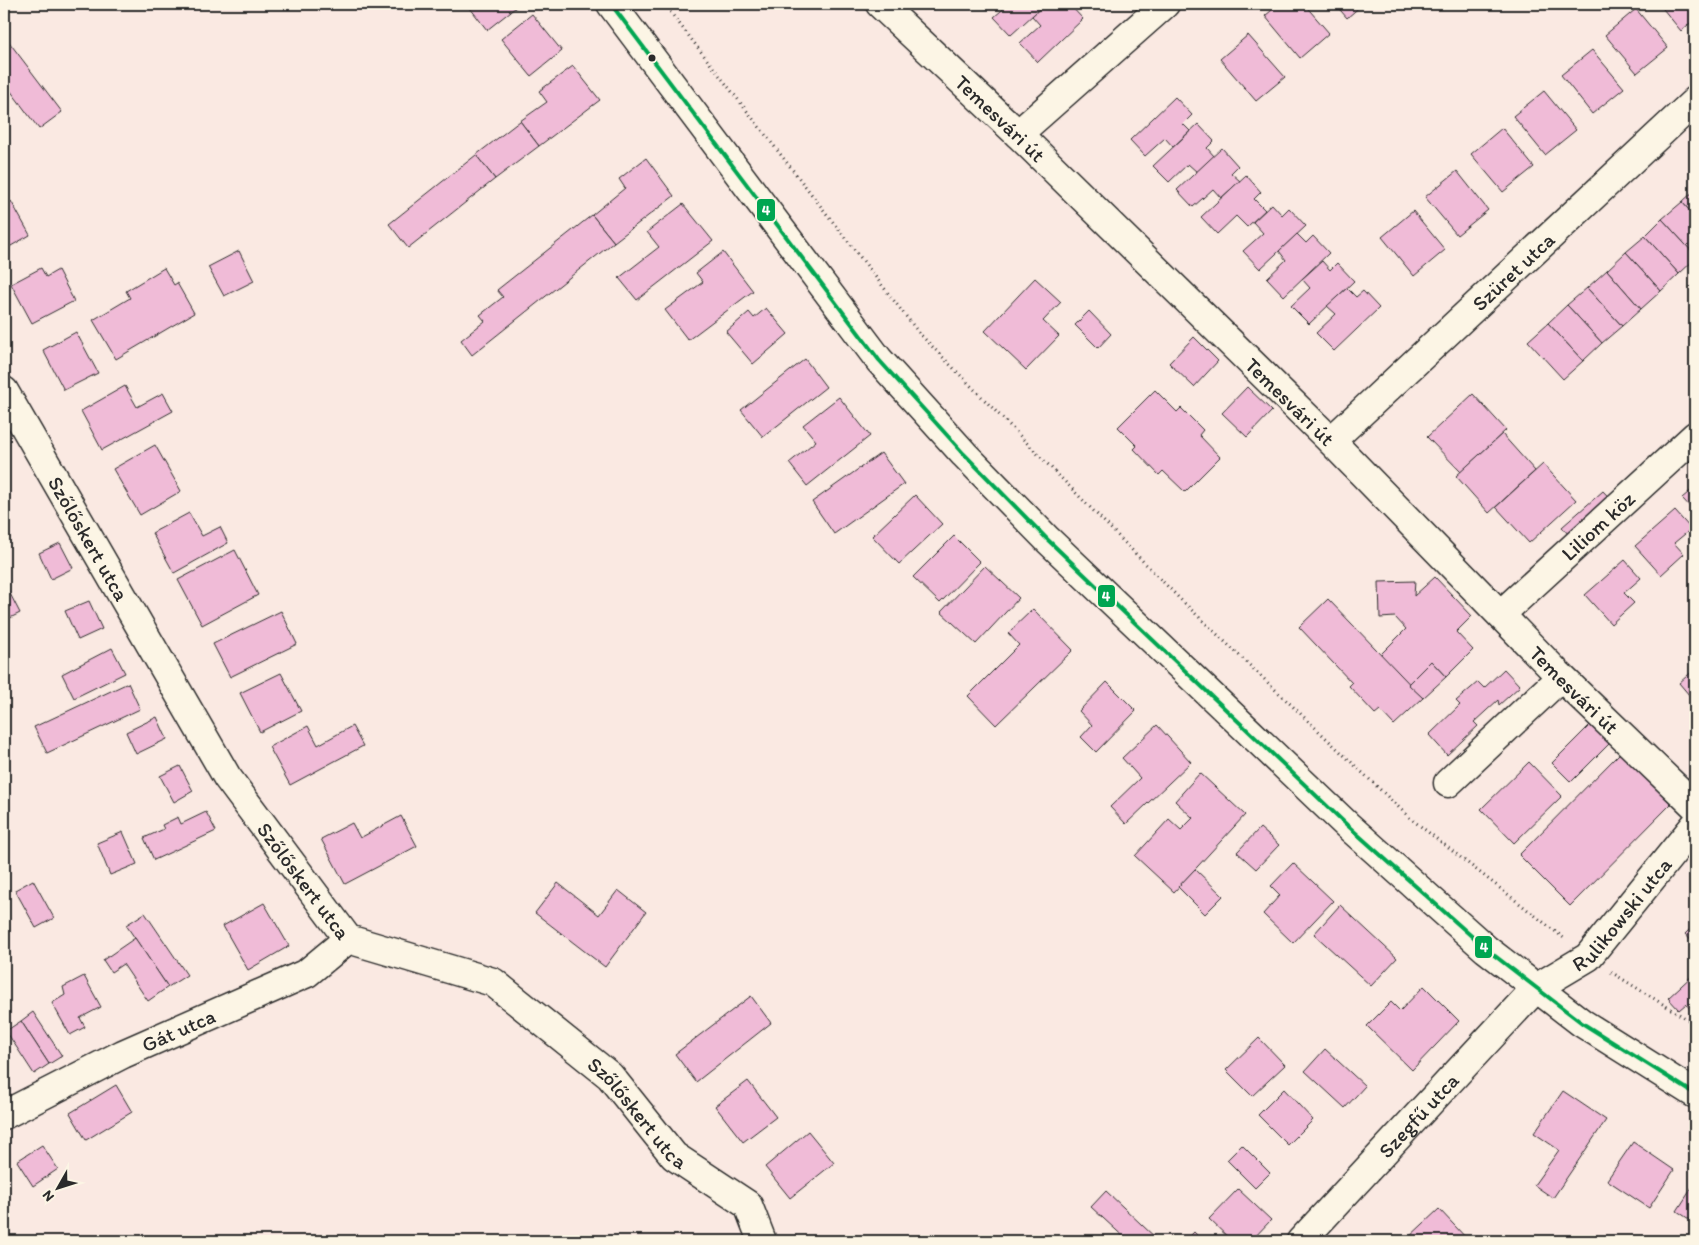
<svg xmlns="http://www.w3.org/2000/svg" width="1699" height="1245" font-family="Itim,sans-serif">
<style>
.building{fill:#f0bbd7;stroke:#2b2b2b}
.lines{fill:none;stroke-linecap:round;stroke-linejoin:round}
.minor-casing{stroke:#2b2b2b;stroke-width:31}
.path{stroke:#2b2b2b;stroke-width:3;stroke-dasharray:1 4;stroke-linecap:butt}
.minor{stroke:#fcf5e5;stroke-width:28}
.bus-1-casing{stroke:#fcf5e5;stroke-width:8}
.bus-1{stroke:#00a651;stroke-width:4}
.bus-dot{fill:#2b2b2b;stroke:#fcf5e5;stroke-width:2}
.labels{text-anchor:middle;dominant-baseline:central;stroke-width:5;stroke-linejoin:round;paint-order:stroke}
.street-label{font-size:21px;fill:#2b2b2b;stroke:#fcf5e5}
.line-badge{stroke:#fcf5e5;stroke-width:2}
.badge-label{font-size:14px;text-anchor:middle;font-weight:bold;fill:#fff}
</style>
<rect width="100%" height="100%" fill="#fae9e2"/>
<filter id="ink" filterUnits="userSpaceOnUse"><feTurbulence type="fractalNoise" baseFrequency=".02" numOctaves="2"/><feDisplacementMap in="SourceGraphic" scale="10" xChannelSelector="R" yChannelSelector="G"/><feConvolveMatrix kernelMatrix="1 2 1 2 8 2 1 2 1" color-interpolation-filters="sRGB"/></filter>
<g filter="url(#ink)">
<g class="building">
<polygon points="467,4 520,4 487,30"/>
<polygon points="981,4 991,4 986,9"/>
<polygon points="1009,4 1045,4 1011,35 994,17"/>
<polygon points="1045,4 1056,4 1059,7 1063,4 1069,4 1083,19 1038,62 1020,43 1040,25 1032,16"/>
<polygon points="1279,4 1304,4 1329,33 1300,58 1265,16"/>
<polygon points="1335,4 1363,4 1347,18"/>
<polygon points="1659,4 1695,4 1695,19 1681,31"/>
<polygon points="1636,9 1668,48 1637,73 1605,35"/>
<polygon points="532,14 562,51 531,76 501,39"/>
<polygon points="1248,35 1285,77 1256,101 1220,59"/>
<polygon points="6,38 62,112 39,129 4,82 4,40"/>
<polygon points="1592,50 1624,88 1592,114 1561,75"/>
<polygon points="573,66 600,100 539,146 520,121 547,102 539,91"/>
<polygon points="1544,91 1576,130 1545,155 1513,116"/>
<polygon points="1175,97 1192,115 1183,124 1190,131 1173,147 1165,138 1145,156 1130,140"/>
<polygon points="520,121 539,146 495,179 476,155"/>
<polygon points="1198,124 1214,141 1207,148 1214,156 1197,172 1188,164 1169,182 1153,166"/>
<polygon points="1502,128 1534,167 1503,192 1471,154"/>
<polygon points="1222,148 1238,166 1231,173 1240,181 1221,198 1213,189 1193,207 1177,190"/>
<polygon points="476,155 495,179 408,248 389,224"/>
<polygon points="646,158 674,196 614,242 592,215 625,188 619,179"/>
<polygon points="1457,171 1488,210 1457,235 1425,197"/>
<polygon points="1246,175 1261,192 1254,199 1265,210 1247,227 1236,216 1217,234 1201,217"/>
<polygon points="1695,190 1695,217 1682,202"/>
<polygon points="11,201 30,235 4,250 4,205"/>
<polygon points="1682,202 1695,217 1695,255 1662,219"/>
<polygon points="683,204 713,241 637,300 619,278 659,247 647,232"/>
<polygon points="1272,204 1282,215 1289,208 1306,226 1260,269 1243,251 1263,233 1253,222"/>
<polygon points="1413,211 1445,250 1414,276 1382,237"/>
<polygon points="592,215 614,242 472,355 461,340 485,321 480,315 503,297 497,290"/>
<polygon points="1662,219 1695,255 1695,259 1679,274 1645,236"/>
<polygon points="1297,234 1306,243 1313,236 1329,253 1284,296 1267,278 1286,260 1279,251"/>
<polygon points="1645,236 1679,274 1661,291 1626,252"/>
<polygon points="239,251 254,281 224,296 208,267"/>
<polygon points="723,252 753,291 688,340 665,310 703,282 696,273"/>
<polygon points="1626,252 1661,291 1641,309 1607,270"/>
<polygon points="1322,261 1330,270 1337,263 1354,281 1309,324 1291,306 1310,288 1302,279"/>
<polygon points="41,268 46,277 58,270 74,301 32,323 11,284"/>
<polygon points="164,268 174,285 177,283 194,313 116,359 93,320 130,298 126,291"/>
<polygon points="1607,270 1641,309 1622,326 1587,288"/>
<polygon points="1035,278 1061,302 1043,321 1059,336 1026,370 985,331"/>
<polygon points="1347,288 1356,297 1363,291 1379,308 1334,351 1316,333 1336,314 1327,306"/>
<polygon points="1587,288 1622,326 1602,343 1567,305"/>
<polygon points="1567,305 1602,343 1583,361 1548,323"/>
<polygon points="766,308 788,334 753,364 726,332 749,312 754,318"/>
<polygon points="1089,311 1111,334 1098,348 1075,325"/>
<polygon points="1548,323 1583,361 1563,379 1528,341"/>
<polygon points="76,332 98,373 64,390 43,350"/>
<polygon points="1194,337 1218,361 1194,387 1169,363"/>
<polygon points="805,359 826,387 763,437 741,410"/>
<polygon points="125,386 137,407 163,393 173,411 102,450 81,411"/>
<polygon points="1247,387 1272,411 1247,437 1222,413"/>
<polygon points="1155,390 1177,412 1181,408 1203,430 1199,435 1220,457 1185,492 1163,471 1159,475 1134,449 1137,446 1118,427"/>
<polygon points="1473,394 1506,430 1461,472 1427,437"/>
<polygon points="839,397 870,436 807,486 789,463 816,441 803,425"/>
<polygon points="1502,434 1535,471 1489,513 1456,476"/>
<polygon points="155,445 181,491 140,515 113,469"/>
<polygon points="881,453 904,484 834,534 812,502"/>
<polygon points="1543,464 1576,500 1529,543 1496,507"/>
<polygon points="1695,487 1695,512 1682,498"/>
<polygon points="1603,491 1616,505 1575,542 1562,527"/>
<polygon points="915,495 942,524 899,564 872,536"/>
<polygon points="1675,511 1691,529 1674,543 1684,554 1661,575 1635,546"/>
<polygon points="189,513 202,536 220,527 228,543 174,573 152,533"/>
<polygon points="954,536 980,562 940,603 913,577"/>
<polygon points="60,543 73,568 51,579 39,553"/>
<polygon points="235,550 258,595 202,625 178,580"/>
<polygon points="1625,560 1641,578 1624,593 1634,603 1611,624 1585,595"/>
<polygon points="985,566 1019,598 976,644 941,612"/>
<polygon points="1435,577 1472,616 1456,632 1473,650 1446,677 1431,661 1408,684 1380,655 1406,629 1395,617 1380,618 1379,582 1415,581 1414,596"/>
<polygon points="4,582 20,613 4,621"/>
<polygon points="1328,599 1423,698 1394,725 1380,710 1375,714 1349,686 1352,683 1299,627"/>
<polygon points="89,601 102,629 78,640 65,611"/>
<polygon points="1033,609 1073,650 996,725 968,696 1019,645 1008,633"/>
<polygon points="281,611 297,644 230,677 213,644"/>
<polygon points="112,648 125,673 74,698 62,674"/>
<polygon points="1431,661 1446,677 1423,698 1408,684"/>
<polygon points="1504,669 1520,686 1499,705 1498,700 1474,722 1478,726 1447,755 1429,735 1460,705 1456,701 1478,682 1484,688"/>
<polygon points="1695,669 1695,702 1679,683"/>
<polygon points="281,673 301,711 260,732 240,693"/>
<polygon points="1107,682 1136,711 1096,752 1081,737 1092,725 1079,711"/>
<polygon points="128,683 140,709 47,753 34,727"/>
<polygon points="157,717 167,739 136,754 126,732"/>
<polygon points="1157,725 1191,762 1126,824 1110,807 1140,778 1122,758"/>
<polygon points="1590,725 1609,744 1571,782 1552,763"/>
<polygon points="308,726 318,745 352,726 363,746 290,785 269,747"/>
<polygon points="1620,753 1671,804 1570,906 1519,855"/>
<polygon points="1529,762 1562,796 1514,843 1481,809"/>
<polygon points="180,766 193,791 174,802 160,776"/>
<polygon points="1200,773 1245,815 1174,892 1135,856 1169,819 1181,830 1193,818 1175,801"/>
<polygon points="206,812 216,831 154,860 144,838 164,829 162,825 178,817 181,824"/>
<polygon points="401,816 417,846 345,884 321,839 352,823 360,838"/>
<polygon points="1260,828 1279,845 1256,869 1237,852"/>
<polygon points="123,832 137,864 110,875 97,843"/>
<polygon points="1293,863 1333,901 1293,943 1263,914 1280,895 1271,886"/>
<polygon points="1195,869 1223,896 1205,914 1178,887"/>
<polygon points="33,880 54,918 36,928 15,890"/>
<polygon points="558,883 599,915 618,890 646,912 605,967 535,913"/>
<polygon points="264,903 289,946 248,970 223,926"/>
<polygon points="1340,905 1397,958 1371,986 1314,934"/>
<polygon points="145,913 187,975 168,987 126,925"/>
<polygon points="1695,924 1695,945 1685,934"/>
<polygon points="135,938 168,987 148,1001 123,964 111,972 103,960"/>
<polygon points="1695,973 1695,1015 1686,1004 1679,1010 1668,998"/>
<polygon points="84,976 101,1007 80,1018 85,1027 70,1035 52,1003 65,995 63,987"/>
<polygon points="1424,986 1459,1021 1412,1070 1367,1026 1391,1002 1400,1011"/>
<polygon points="751,996 771,1023 696,1082 675,1054"/>
<polygon points="33,1012 62,1056 49,1064 21,1021"/>
<polygon points="21,1021 49,1064 34,1074 6,1031"/>
<polygon points="1259,1038 1285,1065 1252,1096 1226,1070"/>
<polygon points="1325,1049 1365,1086 1345,1108 1305,1071"/>
<polygon points="748,1081 776,1117 743,1142 715,1106"/>
<polygon points="116,1085 132,1112 86,1140 70,1113"/>
<polygon points="1284,1089 1313,1120 1288,1145 1258,1115"/>
<polygon points="1563,1091 1606,1120 1553,1198 1534,1185 1559,1150 1534,1133"/>
<polygon points="808,1131 834,1163 790,1198 765,1167"/>
<polygon points="1633,1142 1674,1170 1649,1208 1607,1180"/>
<polygon points="42,1145 58,1169 33,1186 17,1161"/>
<polygon points="1242,1145 1270,1173 1255,1188 1227,1160"/>
<polygon points="1695,1183 1695,1223 1677,1211"/>
<polygon points="1238,1189 1271,1220 1251,1241 1232,1241 1209,1219"/>
<polygon points="4,1191 8,1199 4,1202"/>
<polygon points="1106,1191 1159,1241 1128,1241 1091,1207"/>
<polygon points="1439,1209 1469,1241 1409,1241 1407,1239"/>
<polygon points="1194,1232 1203,1241 1185,1241"/>
<polygon points="858,1237 860,1241 847,1241"/>
</g>
<g class="lines">
<g class="minor-casing">
<g id="minor">
<polyline points="611,4 879,360 964,454 1048,540 1347,825 1486,949 1582,1023 1695,1094"/>
<path id="s1" d="M880 4 1018 134 1331 441 1561 677 1695 806"/>
<polyline points="1018,134 1165,4"/>
<path id="s2" d="M4 391 227 777 348 939 493 982 610 1076 674 1156 748 1205 762 1241"/>
<path id="s3" d="M1331 441 1695 101"/>
<path id="s4" d="M1501 614 1695 436"/>
<polyline points="1448,783 1561,677"/>
<path id="s5" d="M4 1115 123 1054 307 973 348 939"/>
<path id="s6" d="M1301 1241 1536 988 1588 957 1695 825"/>
</g>
</g>
<g class="path">
<polyline points="664,4 919,333 1179,598 1410,818 1565,939"/>
<polyline points="1611,972 1695,1024"/>
</g>
<use href="#minor" class="minor"/>
<g class="bus-1-casing">
<polyline id="bus-1" points="611,4 879,360 964,454 1048,540 1347,825 1486,949 1582,1023 1695,1094"/>
</g>
<use href="#bus-1" class="bus-1"/>
</g>
</g>
<circle class="bus-dot" cx="652" cy="58" r="4.5"/>
<g class="labels">
<g class="street-label">
<text stroke="none"><textPath href="#s1" startOffset="166">Temesvári út</textPath></text>
<text stroke="none"><textPath href="#s3" startOffset="249">Szüret utca</textPath></text>
<text stroke="none"><textPath href="#s1" startOffset="571">Temesvári út</textPath></text>
<text stroke="none"><textPath href="#s4" startOffset="131">Liliom köz</textPath></text>
<text stroke="none"><textPath href="#s2" startOffset="170">Szőlőskert utca</textPath></text>
<text stroke="none"><textPath href="#s1" startOffset="976">Temesvári út</textPath></text>
<text stroke="none"><textPath href="#s2" startOffset="575">Szőlőskert utca</textPath></text>
<text stroke="none"><textPath href="#s6" startOffset="460">Rulikowski utca</textPath></text>
<text stroke="none"><textPath href="#s5" startOffset="194">Gát utca</textPath></text>
<text stroke="none"><textPath href="#s2" startOffset="995">Szőlőskert utca</textPath></text>
<text stroke="none"><textPath href="#s6" startOffset="172">Szegfű utca</textPath></text>
</g>
</g>
<g class="line-badge">
<rect x="756" y="198" width="20" height="24" rx="5" fill="#00a651"/>
<rect x="1097" y="584" width="19" height="24" rx="5" fill="#00a651"/>
<rect x="1474" y="935" width="19" height="24" rx="5" fill="#00a651"/>
</g>
<g class="badge-label">
<text x="766" y="215">4</text>
<text x="1106" y="601">4</text>
<text x="1484" y="952">4</text>
</g>
<rect width="1699" height="1245" fill="none" stroke="#fcf5e5" stroke-width="20"/>
<rect x="10" y="10" width="1679" height="1225" fill="none" stroke="#2b2b2b" stroke-width="2" filter="url(#ink)"/>
<g transform="translate(58 1188) rotate(231)" stroke="#fcf5e5" stroke-width="4" paint-order="stroke">
<path d="M0-4L9 19L0 12L-9 19Z" fill="#2b2b2b"/>
<text y="-8" font-size="14" font-weight="bold" text-anchor="middle" fill="#2b2b2b">N</text>
</g>
</svg>
